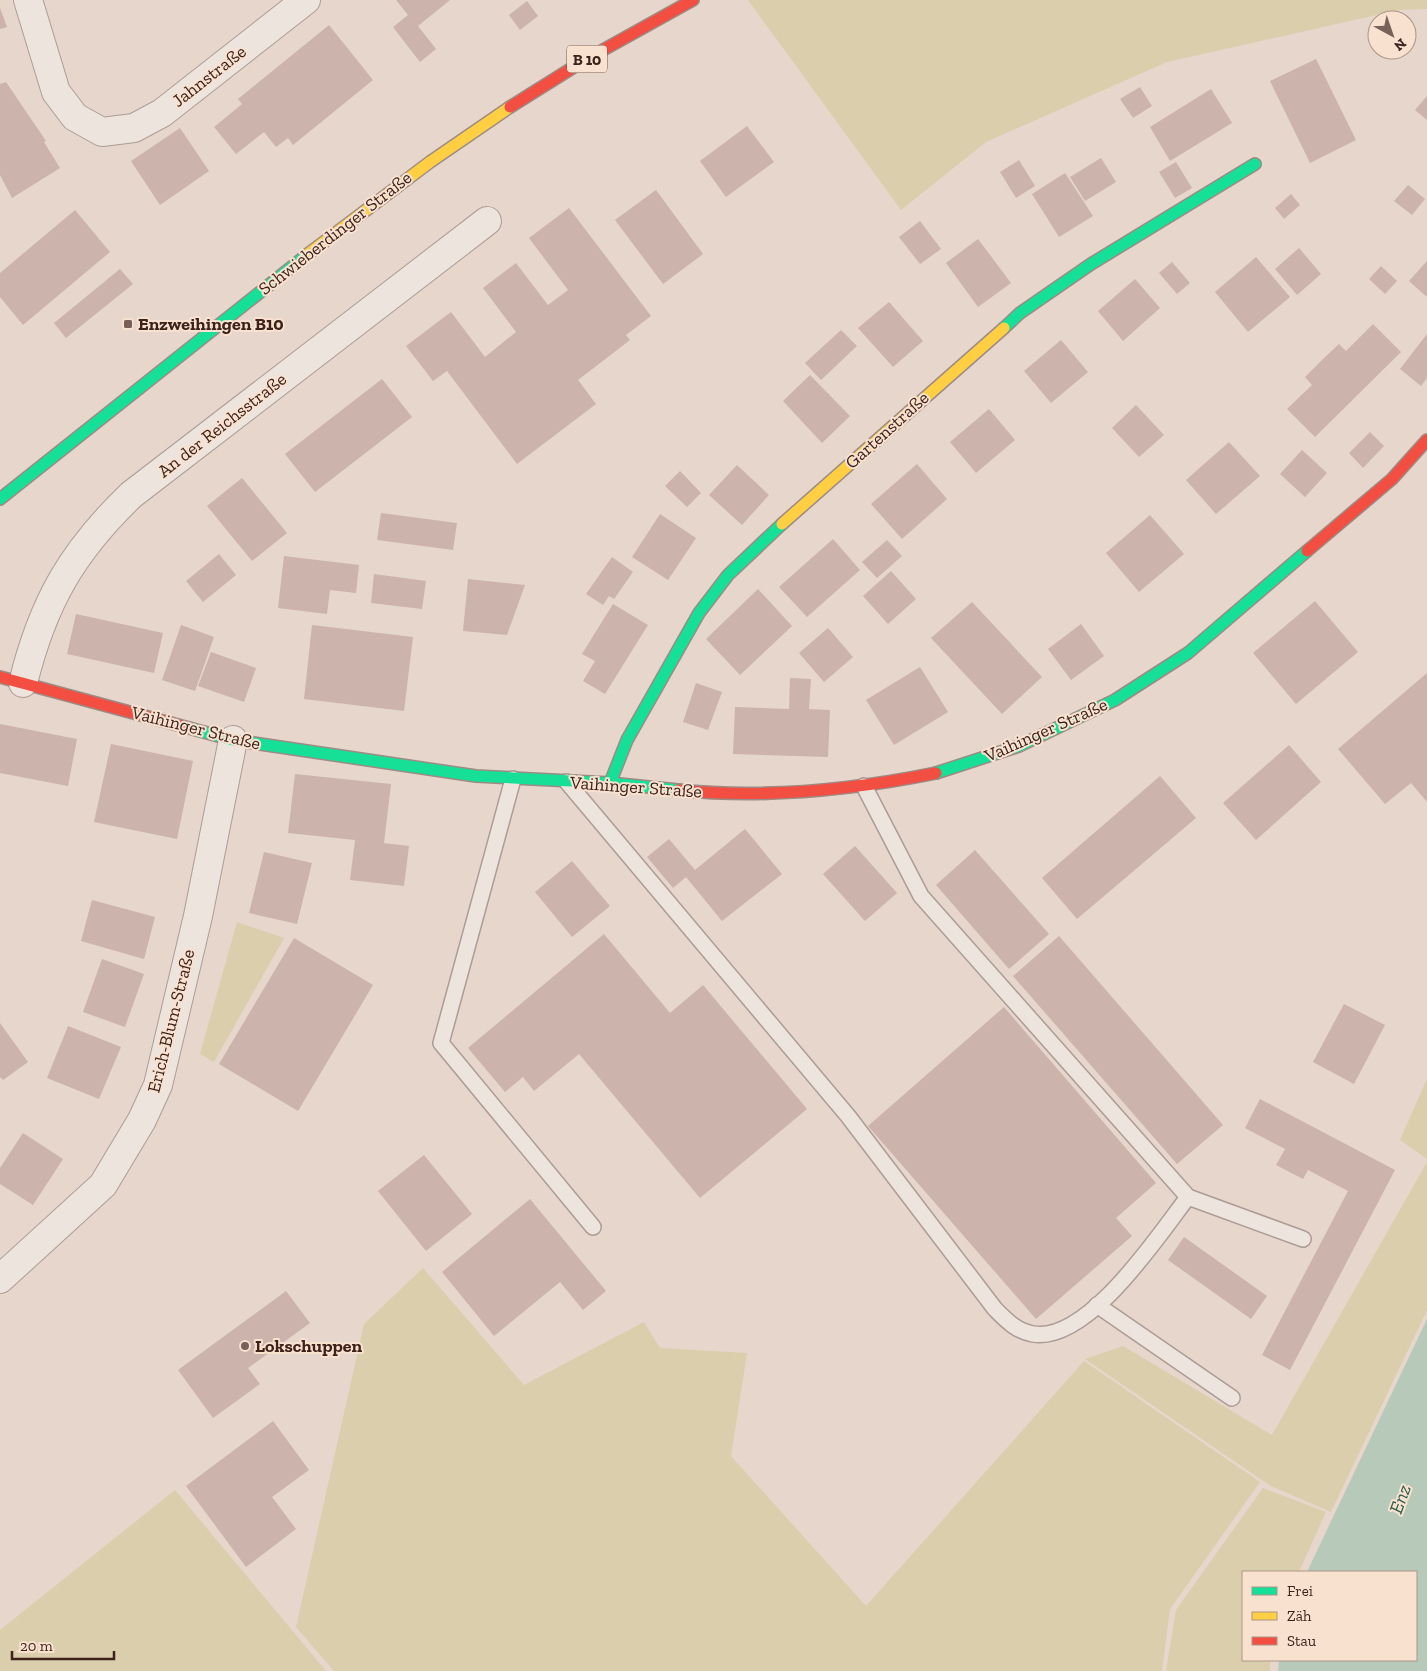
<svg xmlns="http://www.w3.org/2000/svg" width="1427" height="1671" font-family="'Zilla Slab',serif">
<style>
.green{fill:#dbceac}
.water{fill:#b7c9b9}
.building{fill:#ccb3ac}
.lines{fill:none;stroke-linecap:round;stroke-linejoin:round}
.lane-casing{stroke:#ac9c95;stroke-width:18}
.street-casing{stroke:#ac9c95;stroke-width:30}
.fast-casing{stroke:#9c8b84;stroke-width:14}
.slow-casing{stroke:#9c8b84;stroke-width:14}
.jam-casing{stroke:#9c8b84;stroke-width:14}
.lane{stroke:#eee4de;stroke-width:15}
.street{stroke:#eee4de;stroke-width:28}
.fast{stroke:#16e098;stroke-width:11}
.slow{stroke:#ffcf43;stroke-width:11}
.jam{stroke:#f24e42;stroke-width:11}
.poi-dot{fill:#786159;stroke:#f9e1d0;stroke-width:2}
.labels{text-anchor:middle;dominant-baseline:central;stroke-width:4;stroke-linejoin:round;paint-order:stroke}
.shield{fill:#f9e1d0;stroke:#755b51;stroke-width:1}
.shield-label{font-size:16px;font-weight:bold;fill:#3c221b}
.street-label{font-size:18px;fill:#3c221b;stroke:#f9e1d0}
.poi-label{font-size:18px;font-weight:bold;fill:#3c221b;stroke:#f9e1d0;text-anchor:start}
.water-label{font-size:19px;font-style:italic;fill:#295d4b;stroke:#f9e1d0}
</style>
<rect width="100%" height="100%" fill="#e7d6cb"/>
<g class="green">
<polygon points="748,0 1427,0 1427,9 1399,10 1167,62 986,142 901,210"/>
<polygon points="237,922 284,938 214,1062 200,1054"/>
<polygon points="1427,1079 1427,1159 1400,1140"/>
<polygon points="1427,1162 1427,1310 1331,1512 1269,1485 1085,1359 1123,1346 1272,1435"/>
<polygon points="423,1268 524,1385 644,1322 660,1348 747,1353 731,1456 866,1606 1084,1361 1260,1482 1170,1609 1162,1671 334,1671 296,1627 364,1324"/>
<polygon points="1263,1488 1326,1512 1299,1572 1243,1572 1243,1660 1270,1660 1270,1671 1166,1671 1176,1610"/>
<polygon points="175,1490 326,1671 0,1671 0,1630"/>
</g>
<polygon class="water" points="1427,1319 1427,1671 1278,1671 1279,1660 1416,1660 1416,1572 1307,1572"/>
<g class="building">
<polygon points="396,0 450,0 418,26 436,49 420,62 393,27 408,15"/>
<polygon points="527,1 538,16 520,30 509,15"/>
<polygon points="0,8 7,27 0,29"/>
<polygon points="329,25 373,80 293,145 288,138 276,147 264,132 236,154 214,127 242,104 238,99"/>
<polygon points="1316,59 1356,140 1310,163 1270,81"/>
<polygon points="6,82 46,141 44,142 60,168 12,198 0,175 0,84"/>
<polygon points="1140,87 1152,106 1133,118 1120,99"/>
<polygon points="1211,89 1232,123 1170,161 1150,127"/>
<polygon points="1427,96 1427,120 1415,110"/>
<polygon points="747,126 774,162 726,197 700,161"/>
<polygon points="180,128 209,171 160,205 131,161"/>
<polygon points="1101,158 1116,182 1085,201 1070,177"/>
<polygon points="1019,160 1035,186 1016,198 1000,172"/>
<polygon points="1176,162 1192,188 1175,198 1159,172"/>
<polygon points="1065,173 1093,216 1059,237 1032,194"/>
<polygon points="1408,185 1425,199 1412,215 1394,201"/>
<polygon points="656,190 703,254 663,284 615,220"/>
<polygon points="1291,194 1300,205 1284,219 1275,208"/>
<polygon points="569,208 651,316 626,335 630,340 578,380 596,404 517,464 447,371 433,381 406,346 451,312 485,357 516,332 483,288 516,263 548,305 568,290 529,238"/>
<polygon points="75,210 110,252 23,325 0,297 0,273"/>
<polygon points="920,221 941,249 920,264 899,237"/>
<polygon points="978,239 1011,283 978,307 946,263"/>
<polygon points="1299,248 1321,274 1297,295 1275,269"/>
<polygon points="1256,257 1290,297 1248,332 1215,292"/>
<polygon points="1427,261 1427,297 1409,281"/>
<polygon points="1172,262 1190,283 1177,294 1159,273"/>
<polygon points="1381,266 1397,281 1385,294 1369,279"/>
<polygon points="120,269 133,284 66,338 54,323"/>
<polygon points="1135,279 1160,308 1123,341 1098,311"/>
<polygon points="889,302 923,341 893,367 858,328"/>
<polygon points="1373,324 1401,352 1315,437 1287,409 1312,385 1305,377 1323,359 1339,344 1346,351"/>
<polygon points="841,330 857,346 821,380 805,363"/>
<polygon points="1427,334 1427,378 1421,386 1400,369"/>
<polygon points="1061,340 1088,372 1051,403 1024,371"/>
<polygon points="810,375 850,416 822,443 783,401"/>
<polygon points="382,379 412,417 315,492 285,454"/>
<polygon points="1136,405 1164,435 1139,457 1112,428"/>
<polygon points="989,409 1015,440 976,473 950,442"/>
<polygon points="1370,432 1384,446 1363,468 1349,453"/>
<polygon points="1229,442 1260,476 1216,514 1186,480"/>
<polygon points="1302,450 1327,473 1305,497 1280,474"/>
<polygon points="917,464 947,499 902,539 871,504"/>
<polygon points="737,465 769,495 742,525 709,495"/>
<polygon points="680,471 701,493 687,507 665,486"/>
<polygon points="242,478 287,533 252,561 207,506"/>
<polygon points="381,513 457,523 453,550 377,540"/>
<polygon points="660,514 696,538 668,580 632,557"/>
<polygon points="1150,515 1184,554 1139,592 1106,553"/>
<polygon points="833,539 860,570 807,617 779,587"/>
<polygon points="887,540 902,556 877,578 862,562"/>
<polygon points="219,554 236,575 203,602 186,581"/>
<polygon points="284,556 359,565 356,593 330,590 327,614 278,608"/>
<polygon points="612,557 633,572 614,599 609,596 603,605 586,594"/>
<polygon points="891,571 916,599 888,624 863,596"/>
<polygon points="374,574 426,581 422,609 371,603"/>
<polygon points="468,579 525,585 507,635 463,631"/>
<polygon points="758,589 792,626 740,675 706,639"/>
<polygon points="1315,601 1358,652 1296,704 1253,653"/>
<polygon points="972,602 1042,677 1002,714 931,638"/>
<polygon points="613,604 648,625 605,694 583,681 595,661 582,654"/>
<polygon points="76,614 163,633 154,673 67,654"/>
<polygon points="1081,624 1104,656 1071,680 1048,649"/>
<polygon points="181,625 214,637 195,691 162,680"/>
<polygon points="312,625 413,637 404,711 304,699"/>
<polygon points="828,628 853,657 824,682 799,653"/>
<polygon points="211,652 256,668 244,702 198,686"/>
<polygon points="920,667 948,712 894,745 866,700"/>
<polygon points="1427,673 1427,802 1411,783 1385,804 1338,749"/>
<polygon points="790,678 811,679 809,709 830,710 828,757 733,754 735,707 789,709"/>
<polygon points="696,683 722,692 708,730 683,722"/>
<polygon points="0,724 77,739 68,786 0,773"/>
<polygon points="111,744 193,761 177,839 94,822"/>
<polygon points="1289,745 1321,782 1256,840 1223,803"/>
<polygon points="295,774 391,784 384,843 409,846 404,886 350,880 355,840 288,833"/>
<polygon points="1160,776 1196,818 1077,919 1042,878"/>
<polygon points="745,829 782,874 722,921 686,877 673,888 647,857 669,839 695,870"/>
<polygon points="855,846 897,893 865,921 823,874"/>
<polygon points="975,850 1049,934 1009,969 936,885"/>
<polygon points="264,852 312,863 297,924 249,913"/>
<polygon points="572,861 610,906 572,937 535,892"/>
<polygon points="92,900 155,917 144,959 81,941"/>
<polygon points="604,934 670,1013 703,985 807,1109 700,1198 579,1054 534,1091 523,1077 505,1092 468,1048"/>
<polygon points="1059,936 1223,1125 1177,1164 1013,976"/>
<polygon points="294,938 373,985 298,1111 219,1064"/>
<polygon points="102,959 144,974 125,1027 83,1012"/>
<polygon points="1344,1004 1385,1025 1354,1084 1313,1062"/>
<polygon points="1004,1007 1156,1183 1116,1218 1132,1236 1036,1319 868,1126"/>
<polygon points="0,1023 28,1062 3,1080 0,1077"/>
<polygon points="68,1026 121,1047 99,1099 47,1078"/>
<polygon points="1260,1099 1395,1170 1290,1370 1262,1355 1348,1191 1308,1170 1303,1179 1276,1165 1285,1149 1245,1128"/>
<polygon points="23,1133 63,1159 33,1205 0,1184 0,1168"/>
<polygon points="424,1155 472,1214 426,1251 378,1191"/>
<polygon points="530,1199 606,1291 583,1310 560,1282 494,1336 442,1272"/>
<polygon points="1184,1237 1267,1296 1251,1319 1168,1260"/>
<polygon points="286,1291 310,1323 248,1368 260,1384 213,1418 178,1370"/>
<polygon points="273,1421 309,1470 272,1497 296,1529 246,1567 186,1486"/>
</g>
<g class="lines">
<g class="lane-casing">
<g id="lane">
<polyline points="513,779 441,1043 593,1227"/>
<path d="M567 782 848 1116 995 1309C1006 1320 1016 1331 1033 1334 1088 1343 1158 1236 1188 1197L921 896 864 786"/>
<polyline points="1188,1197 1303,1239"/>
<polyline points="1097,1305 1232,1398"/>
</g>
</g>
<g class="street-casing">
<g id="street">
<polyline points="28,0 56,92 75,117 102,132 134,128 162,113 306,0"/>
<path d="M23 683C43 602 72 552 131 495L487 221"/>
<polyline points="0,1279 103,1185 142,1120 158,1085 198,916 233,740"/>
</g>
</g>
<g class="fast-casing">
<g id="fast">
<polyline points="1004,328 1020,313 1091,264 1255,164"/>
<polyline points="0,499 308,254"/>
<polyline points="189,728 233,740 476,776 610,783 678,790"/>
<polyline points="936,773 1019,746 1115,700 1188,653 1307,551"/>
<polyline points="610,783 627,740 699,613 728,575 782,524"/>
</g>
</g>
<g class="slow-casing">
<g id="slow">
<polyline points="308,254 430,162 510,107"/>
<polyline points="782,524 1004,328"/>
</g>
</g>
<g class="jam-casing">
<g id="jam">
<polyline points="510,107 585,60 693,0"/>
<polyline points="1307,551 1392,479 1427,440"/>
<polyline points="0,677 189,728"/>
<path d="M678 790C764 799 852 790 936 773"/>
</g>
</g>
<use href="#lane" class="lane"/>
<use href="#street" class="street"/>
<use href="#fast" class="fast"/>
<use href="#slow" class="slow"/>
<use href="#jam" class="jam"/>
</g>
<g class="poi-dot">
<rect x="123" y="319" width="10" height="10" rx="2.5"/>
<circle cx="245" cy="1346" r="5"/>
</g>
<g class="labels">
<rect class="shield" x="567" y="45.5" width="40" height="27" rx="4"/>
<g class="shield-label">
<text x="587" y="59">B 10</text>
</g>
<g class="street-label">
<text transform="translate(209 76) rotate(-38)">Jahnstraße</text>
<text transform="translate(335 233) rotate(-38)">Schwieberdinger Straße</text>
<text transform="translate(222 425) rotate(-38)">An der Reichsstraße</text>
<text transform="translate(887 430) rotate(-42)">Gartenstraße</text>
<text transform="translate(196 728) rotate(14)">Vaihinger Straße</text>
<text transform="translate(1046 730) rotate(-24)">Vaihinger Straße</text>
<text transform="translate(636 787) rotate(4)">Vaihinger Straße</text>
<text transform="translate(171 1021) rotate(-76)">Erich-Blum-Straße</text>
</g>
<g class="poi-label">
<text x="138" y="324">Enzweihingen B10</text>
<text x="255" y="1346">Lokschuppen</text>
</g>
<g class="water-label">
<text transform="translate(1400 1499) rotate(-70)">Enz</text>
</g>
</g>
<rect x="1242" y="1571" width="175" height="90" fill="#f9e1d0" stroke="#ad9588"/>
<rect x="1252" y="1587" width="25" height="8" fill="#16e098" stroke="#ad9588"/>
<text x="1287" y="1596" font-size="15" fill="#3c221b">Frei</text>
<rect x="1252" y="1612" width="25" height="8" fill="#ffcf43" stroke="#ad9588"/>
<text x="1287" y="1621" font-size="15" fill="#3c221b">Zäh</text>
<rect x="1252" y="1637" width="25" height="8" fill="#f24e42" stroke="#ad9588"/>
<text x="1287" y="1646" font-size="15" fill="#3c221b">Stau</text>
<g transform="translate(1392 35) rotate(140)"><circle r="24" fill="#f9e1d0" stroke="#ad9588"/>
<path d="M0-4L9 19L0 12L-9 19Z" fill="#786159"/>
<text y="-8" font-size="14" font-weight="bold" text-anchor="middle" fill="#3c221b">N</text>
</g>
<path d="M12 1651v8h102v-8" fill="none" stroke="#3c221b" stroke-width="2.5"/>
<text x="20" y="1651" font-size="15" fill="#3c221b" stroke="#f9e1d0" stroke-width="4" paint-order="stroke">20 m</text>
</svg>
